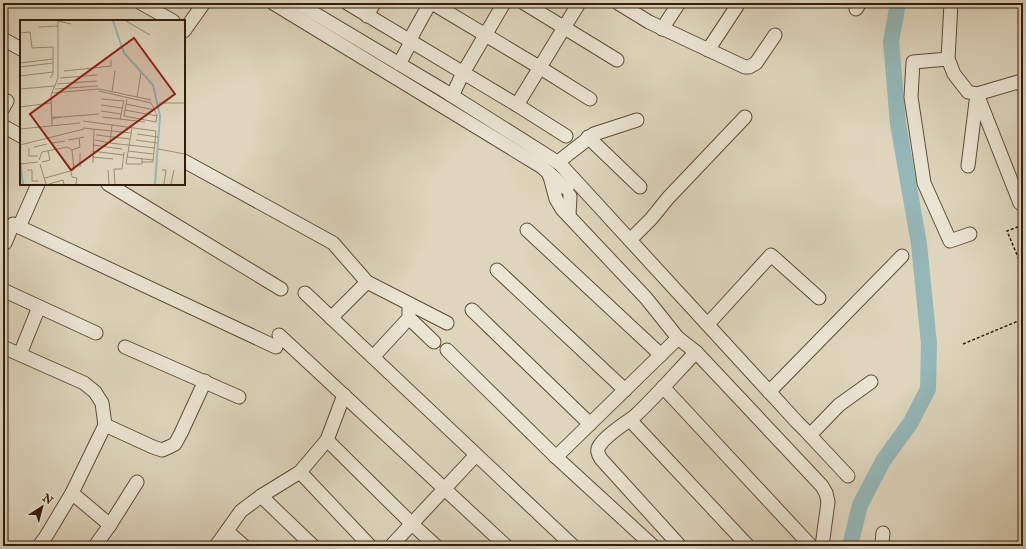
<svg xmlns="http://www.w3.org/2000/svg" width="1026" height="549" font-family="'IM FELL English',serif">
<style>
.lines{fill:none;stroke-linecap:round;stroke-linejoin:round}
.river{stroke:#95b7b8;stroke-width:16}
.minor-casing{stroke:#5e4c38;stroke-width:15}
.path{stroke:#331e0c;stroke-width:1.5;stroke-dasharray:3 2;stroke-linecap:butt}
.minor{stroke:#eae4d3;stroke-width:13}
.inset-river{fill:none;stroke:#95b7b8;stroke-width:2}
.inset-road{fill:none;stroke:#9a8c76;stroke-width:1}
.view{fill:#8f2418;fill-opacity:0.15;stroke:#8f2418;stroke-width:2}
.inset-edge{fill:none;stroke:#331e0c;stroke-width:2}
</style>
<rect width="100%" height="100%" fill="#ded5bc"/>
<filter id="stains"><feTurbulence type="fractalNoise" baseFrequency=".005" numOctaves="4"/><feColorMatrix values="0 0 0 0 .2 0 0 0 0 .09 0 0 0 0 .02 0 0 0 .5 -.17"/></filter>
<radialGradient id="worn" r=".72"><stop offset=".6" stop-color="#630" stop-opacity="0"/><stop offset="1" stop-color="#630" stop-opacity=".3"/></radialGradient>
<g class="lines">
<polyline class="river" points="850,546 860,505 883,461 911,422 928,389 929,344 919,244 898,124 891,41 898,3"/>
<g class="minor-casing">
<g id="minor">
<polyline points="141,3 173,21"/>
<polyline points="273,3 542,167 567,189"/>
<polyline points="297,3 443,90 554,160 561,165 797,422 805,430 848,476"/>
<polyline points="347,3 517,105 566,136"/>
<polyline points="432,3 539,67 590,99"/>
<polyline points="524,3 617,60"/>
<polyline points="618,3 649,22 745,67 749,67 756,63 775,35"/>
<polyline points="951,3 948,59 954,74 968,92 977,94 968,166"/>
<polyline points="856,9 860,3"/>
<polyline points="367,16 374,3"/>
<polyline points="662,29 679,3"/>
<polyline points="184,31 204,3"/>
<polyline points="3,39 21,49"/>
<polyline points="409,41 430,3"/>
<polyline points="708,50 737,6"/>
<polyline points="948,59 913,62 911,97 924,183 950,241 970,234"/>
<polyline points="399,64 411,42"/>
<polyline points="452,96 463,73 504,3"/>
<polyline points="517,105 579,3"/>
<polyline points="3,108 7,101"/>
<polyline points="3,126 21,136"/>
<polyline points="588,137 640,187"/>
<polyline points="184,161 333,243 367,282 447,323"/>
<polyline points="558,162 594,134 637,120"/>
<polyline points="548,172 551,180 556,199 562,209 646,298 678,338 696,352 822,486 826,493 828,502 822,546"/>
<polyline points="108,184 281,289"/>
<polyline points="1020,203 977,94 1018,82 1023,86"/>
<polyline points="569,216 570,196"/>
<polyline points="19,227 38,184"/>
<polyline points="527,230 661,355"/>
<polyline points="630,240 651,219 668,198 745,117"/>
<polyline points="3,242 5,243 13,224 276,347"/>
<polyline points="497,270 625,390"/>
<polyline points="5,291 96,333"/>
<polyline points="305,293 573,546"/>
<polyline points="409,309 409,318 434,342"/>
<polyline points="472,310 590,424"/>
<polyline points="331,318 367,282"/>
<polyline points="708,324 771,255 819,298"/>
<polyline points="279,335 506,546"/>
<polyline points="3,347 84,383 95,392 102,403 105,425 72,493 45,538 39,546"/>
<polyline points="125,347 239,397"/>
<polyline points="447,350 556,457 653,546"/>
<polyline points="20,354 39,307"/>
<polyline points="373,357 409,318"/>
<polyline points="663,387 811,546"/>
<polyline points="769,392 902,256"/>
<polyline points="630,420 748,546"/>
<polyline points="105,425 153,447 162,450 169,447 175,444 181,433 205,381"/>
<polyline points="810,435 839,405 871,382"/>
<polyline points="327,440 412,524 436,546"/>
<polyline points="556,457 678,338"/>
<polyline points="300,472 370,546"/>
<polyline points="72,493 110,525"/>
<polyline points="261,496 313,546"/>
<polyline points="227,531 244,546"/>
<polyline points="95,546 110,525 137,482"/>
<polyline points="216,546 241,511 261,496 300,472 327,440 344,395"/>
<polyline points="391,546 476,455"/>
<path d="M680 546 601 459C598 454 596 450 600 445 607 434 625 424 636 415 657 395 676 373 696 352"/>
<polyline points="883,546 882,543 883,533"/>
</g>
</g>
<g class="path">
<polyline points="1023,225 1007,231 1023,269"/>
<polyline points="963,344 1023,319"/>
</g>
<use href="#minor" class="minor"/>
</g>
<g transform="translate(20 20)">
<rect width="165" height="165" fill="#ded5bc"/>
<path class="inset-river" d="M93 1 104 33 133 65 140 96 135 164M0 139 3 164"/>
<path class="inset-road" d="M38 1 51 4M106 1 130 15M19 7 38 6M0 13 10 12 12 28 33 27V54L30 58M0 43 33 39M0 47 33 43M44 51 91 46V40M0 56 33 52M40 58 77 55M37 64 77 61M0 69 35 66M35 69 78 66M79 71 131 83 137 95 136 102 104 96 107 79M92 72 95 51M31 73 79 69 131 80M117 77 121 53M81 79 103 81M139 83H165M106 84 135 90M81 85 102 88M0 87 31 83M105 90 137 96M81 91 101 94M32 97H41L32 99M41 97 79 94M82 97 125 102M100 100 104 80M63 101 136 111 133 142H122M32 105 31 75 38 58V1M92 105 90 123 135 128M63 108 111 113M112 108 106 144H122V138M0 109 60 103M117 114 138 117M76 115 110 119M48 120 64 117M75 120 90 123M116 120 137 123M32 123 45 121M0 125 64 109M73 125 102 129M14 127 27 124M9 128V136H18M138 129 165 134M52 130 60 127 59 118M72 131 103 135M108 131 133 134M60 133V147M72 137 93 139M107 137 133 140M19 140 22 132 47 127 52 130 54 150 25 158M22 142 30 140 28 131M73 143 74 109M0 144 18 142M20 144 26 164M7 150H12V161H18M88 150 89 164M142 150H146L144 164M51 152 52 157 57 158 56 164M29 164 43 160 44 164M95 164 94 149H102L104 132M151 164 154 150"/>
<path class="view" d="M114 18 155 74 51 150 10 94Z"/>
<rect width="165" height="165" class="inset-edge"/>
</g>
<rect width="1026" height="549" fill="none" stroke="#ded5bc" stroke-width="16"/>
<rect x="4" y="4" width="1018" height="541" fill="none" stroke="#331e0c" stroke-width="2"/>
<rect x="8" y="8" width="1010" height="533" fill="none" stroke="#331e0c"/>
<g transform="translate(42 507) rotate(36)" stroke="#eae4d3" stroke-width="3" paint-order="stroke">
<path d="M0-3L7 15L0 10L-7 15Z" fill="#331e0c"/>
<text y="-6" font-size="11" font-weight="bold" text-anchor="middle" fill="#331e0c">N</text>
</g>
<rect width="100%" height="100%" filter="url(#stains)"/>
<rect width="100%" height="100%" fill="url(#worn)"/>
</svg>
